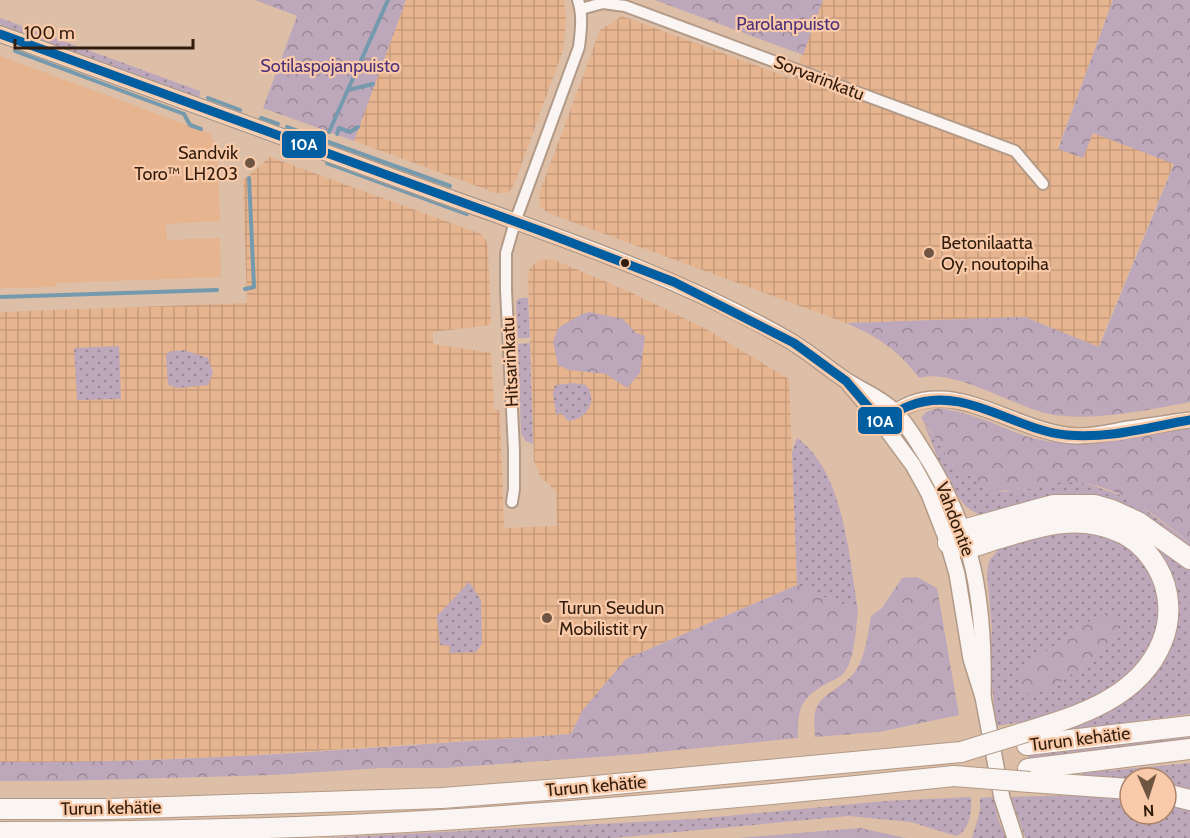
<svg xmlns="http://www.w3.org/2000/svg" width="1190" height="838" font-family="Cabin,sans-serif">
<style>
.built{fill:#e6b590}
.industrial{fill:url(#industrial-grid)}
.grass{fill:url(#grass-dots);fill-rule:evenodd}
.forest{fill:url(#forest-crowns)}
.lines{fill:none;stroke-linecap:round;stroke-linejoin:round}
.stream{stroke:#759aae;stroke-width:4}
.street-casing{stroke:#b29a88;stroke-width:14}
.secondary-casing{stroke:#b29a88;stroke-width:18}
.highway-casing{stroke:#b29a88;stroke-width:22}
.street{stroke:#faf5f2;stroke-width:10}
.secondary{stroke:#faf5f2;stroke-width:15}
.highway{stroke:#faf5f2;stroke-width:20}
.highway-bridge-casing{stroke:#b29a88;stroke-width:22;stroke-linecap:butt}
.highway-bridge{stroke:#faf5f2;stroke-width:20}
.bus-1-casing{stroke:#f9caa9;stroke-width:14}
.bus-1{stroke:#005ea1;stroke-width:9}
.poi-dot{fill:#6e5542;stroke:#f9caa9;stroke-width:2}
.bus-dot{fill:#321c0c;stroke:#f9caa9;stroke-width:2}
.labels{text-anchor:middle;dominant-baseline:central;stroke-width:4.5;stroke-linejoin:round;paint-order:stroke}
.park-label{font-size:18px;fill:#4c317b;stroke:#f9caa9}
.street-label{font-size:18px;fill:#321c0c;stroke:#f9caa9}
.poi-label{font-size:18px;fill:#321c0c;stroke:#f9caa9;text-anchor:start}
.line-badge{stroke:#f9caa9;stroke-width:2}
.badge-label{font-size:16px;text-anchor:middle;font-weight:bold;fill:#fff}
</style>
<defs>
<pattern id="industrial-grid" width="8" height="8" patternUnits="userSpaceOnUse" patternTransform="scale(1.5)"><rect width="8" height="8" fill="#e6b590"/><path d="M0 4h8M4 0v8" fill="none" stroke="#c69b7b"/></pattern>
<pattern id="grass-dots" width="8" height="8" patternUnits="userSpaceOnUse" patternTransform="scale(1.5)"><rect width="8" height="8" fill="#bda7ba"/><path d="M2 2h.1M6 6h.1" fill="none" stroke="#9a8796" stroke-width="1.8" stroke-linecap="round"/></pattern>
<pattern id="forest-crowns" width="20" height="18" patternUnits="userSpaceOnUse" patternTransform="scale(1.5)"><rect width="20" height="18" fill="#bda7ba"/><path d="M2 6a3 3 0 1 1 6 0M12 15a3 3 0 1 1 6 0" fill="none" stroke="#9a8796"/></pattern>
</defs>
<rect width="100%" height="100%" fill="#ddbea6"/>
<polygon class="built" points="0,56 211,134 218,156 220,221 166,224 167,240 220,238 221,277 56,283 56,287 0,288"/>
<g class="industrial">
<polygon points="406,0 564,0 566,23 563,50 514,185 508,193 496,193 354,141"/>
<polygon points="823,0 1113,0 1058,148 1093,133 1174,163 1098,347 1025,317 846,323 548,213 540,206 539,194 600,30 622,16 793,79"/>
<polygon points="270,157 481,234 486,240 488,248 491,325 433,332 433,344 491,353 494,410 500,410 504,528 557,526 556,491 540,476 534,461 528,277 530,268 539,260 552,259 628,291 706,329 789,379 797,585 626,659 582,711 571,734 224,757 90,762 0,762 0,312 247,303 243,180"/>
</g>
<g class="grass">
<polygon points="0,18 200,91 199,99 0,26"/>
<polygon points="520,298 528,298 530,338 518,338 516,301"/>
<polygon points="530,343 533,444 526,441 521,434 518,344"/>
<polygon points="119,346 121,399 77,400 74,348"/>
<polygon points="183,350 208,358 213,373 208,385 178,388 168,385 166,356 168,352"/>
<path d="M572 383 586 385C599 401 586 420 568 421L561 413 556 415 553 393 555 385Z"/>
<path d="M924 424 935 437 954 467 979 480 984 488 1007 492 1016 489 1024 490 1049 483 1075 481 1094 486 1131 499 1190 543V549L1137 510 1119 502 1093 498 990 514C985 514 980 515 976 513 951 502 935 448 924 424Z"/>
<path d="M797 438C844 471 849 558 858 610 838 601 816 596 797 585L792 452Z"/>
<path d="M1091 512 1123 521 1190 569V714L1070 730 1066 729 1067 725C1146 705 1190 643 1160 561 1148 541 1126 523 1103 518 1065 511 1028 525 992 535L989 531 1058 514Z"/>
<path d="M1078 527 1124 540 1153 573 1161 613 1144 666 1094 701 1035 720 996 726 989 654 992 630 987 574 989 561 1002 545ZM1102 613 1115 636 1090 660 1057 685 1025 666Z"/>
<polygon points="469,582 481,600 482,644 476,652 447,653 450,652 450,646 440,645 437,616"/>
<polygon points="1190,737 1190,740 1028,762 1028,754"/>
<polygon points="1190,763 1190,795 1166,789 1166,778 1130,778 1130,783 1079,777 1083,773"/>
<polygon points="1108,794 1130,795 1130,814 1166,814 1166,801 1190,807 1190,838 1025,838 1011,797"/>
<path d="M971 797C972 811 970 831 956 836L911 822 849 816 612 838H327L695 819 885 801Z"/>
<polygon points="994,797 998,819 1006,838 972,838 980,811 980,798"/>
</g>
<g class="forest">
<polygon points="255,0 406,0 354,141 263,108 297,16"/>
<polygon points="655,0 823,0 803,55"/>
<path d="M1113 0H1190V402C1148 410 1087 423 1045 413 1009 404 954 368 919 378 900 351 875 335 846 323L1025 317 1099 347 1174 164 1093 133 1083 158 1058 149Z"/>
<polygon points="589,312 623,319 636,333 645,336 640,373 627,388 606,374 569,370 558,365 553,342 558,328 582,314"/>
<path d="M938 408C967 412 991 422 1017 433 1039 442 1067 444 1091 444L1190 428V543C1148 509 1108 476 1051 483 1045 484 1039 487 1033 488 1016 492 996 492 979 486L978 480 970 475 962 476 954 467 935 437 921 418 926 412Z"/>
<path d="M917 577 937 588 959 715 879 732 815 737C815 728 813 717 816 709 822 692 847 686 856 670 866 655 868 633 871 616L882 608 902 578Z"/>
<path d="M797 585C816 596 838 601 858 610 856 627 855 661 843 674 839 678 831 681 826 684 801 698 797 709 798 738L638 754 445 768H381L273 775 61 781H0V762C191 764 381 747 571 734L582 711 626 659Z"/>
<polygon points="1102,613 1113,613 1118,622 1115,636 1090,660 1057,685 1032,695 1018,688 1018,678 1025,666"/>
<polygon points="860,828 906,838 738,838"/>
</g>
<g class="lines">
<g class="stream">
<polyline points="15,51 184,114 190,125 201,129"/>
<polyline points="348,90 373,84"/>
<polyline points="208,98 240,110"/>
<polyline points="261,118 278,124"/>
<polyline points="287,127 450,186"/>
<polyline points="329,132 388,0"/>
<polyline points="337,134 339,128 350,132 358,127"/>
<polyline points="327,163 467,214"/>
<polyline points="245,289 254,287 249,178"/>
<polyline points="0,297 217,290"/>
</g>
<g class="street-casing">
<g id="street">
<polyline points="581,9 603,3 625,6 1015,151 1043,184"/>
<path d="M512 502 514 489V450L506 290V253L515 222 579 47C581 31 583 15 578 0"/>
</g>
</g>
<g class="secondary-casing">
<g id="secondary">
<path d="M0 34C147 88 294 142 442 195 561 238 682 278 792 342 810 353 826 367 844 379 860 390 878 396 893 410 905 421 914 437 923 451 975 532 985 604 983 697"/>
<polyline points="849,384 882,423 913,465 929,494 948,543 957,574 971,659 983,697 1002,798 1015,838"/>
<path d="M888 418C946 367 1013 434 1077 436 1092 436 1108 433 1122 430 1145 427 1167 423 1190 420"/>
</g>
</g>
<g class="highway-casing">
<g id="highway">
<path d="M948 543C954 544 960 546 966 547 976 548 988 541 997 539 1037 527 1076 513 1117 531 1135 538 1147 550 1157 567 1170 589 1172 618 1162 642 1140 697 1079 716 1026 732"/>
<polyline points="948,543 963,530 1035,510 1054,505 1095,505 1112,510 1138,522 1190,559"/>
<polyline points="1027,745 1190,726"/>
<polyline points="1028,769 1190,749"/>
<polyline points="1030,782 1130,789"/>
<polyline points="1166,794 1190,800"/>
<polyline points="0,809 108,809 442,798 573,788 961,752"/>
<path d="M0 832C147 832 295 829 442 820 613 809 784 794 954 776"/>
</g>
</g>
<use href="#street" class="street"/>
<use href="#secondary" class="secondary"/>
<use href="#highway" class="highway"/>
<g class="highway-bridge-casing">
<g id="highway-bridge">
<polyline points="961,752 1026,732"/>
<polyline points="954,776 1030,782"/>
</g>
</g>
<use href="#highway-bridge" class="highway-bridge"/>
<g class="bus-1-casing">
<path id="bus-1" d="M0 34 541 231 674 282 794 343 846 381 882 423C890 417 899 409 909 406 964 384 1013 430 1067 435 1108 439 1150 427 1190 420"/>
</g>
<use href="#bus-1" class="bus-1"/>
</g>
<g class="poi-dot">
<circle cx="250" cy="163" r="6"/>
<circle cx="929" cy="253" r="6"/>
<circle cx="547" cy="618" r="6"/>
</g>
<circle class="bus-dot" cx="625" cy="263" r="5"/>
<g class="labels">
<g class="park-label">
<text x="788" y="24">Parolanpuisto</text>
<text x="330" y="66">Sotilaspojanpuisto</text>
</g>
<g class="street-label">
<text transform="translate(819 78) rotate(21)">Sorvarinkatu</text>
<text transform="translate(510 362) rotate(-93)">Hitsarinkatu</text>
<text transform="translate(955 519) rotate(69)">Vahdontie</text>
<text transform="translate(1080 739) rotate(-7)">Turun kehätie</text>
<text transform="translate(596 786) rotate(-5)">Turun kehätie</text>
<text transform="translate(111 808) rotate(-1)">Turun kehätie</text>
</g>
<g class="poi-label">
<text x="238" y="153" text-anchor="end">Sandvik<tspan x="238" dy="21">Toro™ LH203</tspan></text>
<text x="941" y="243">Betonilaatta<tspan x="941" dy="21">Oy, noutopiha</tspan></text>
<text x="559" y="608">Turun Seudun<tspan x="559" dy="21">Mobilistit ry</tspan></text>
</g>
</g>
<g class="line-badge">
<rect x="281" y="130" width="46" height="29" rx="6" fill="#005ea1"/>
<rect x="857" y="406" width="46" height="29" rx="6" fill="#005ea1"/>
</g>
<g class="badge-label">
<text x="304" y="150">10A</text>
<text x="880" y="427">10A</text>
</g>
<g transform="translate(1148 796) rotate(177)"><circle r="28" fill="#f9caa9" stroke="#a9846a" stroke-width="1.5"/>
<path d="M0-4.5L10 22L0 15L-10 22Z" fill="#6e5542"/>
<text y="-9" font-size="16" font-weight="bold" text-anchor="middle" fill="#321c0c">N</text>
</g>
<path d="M15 39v9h178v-9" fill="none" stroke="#321c0c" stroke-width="3"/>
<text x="24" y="39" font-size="18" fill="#321c0c" stroke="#f9caa9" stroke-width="4.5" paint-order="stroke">100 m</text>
</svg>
